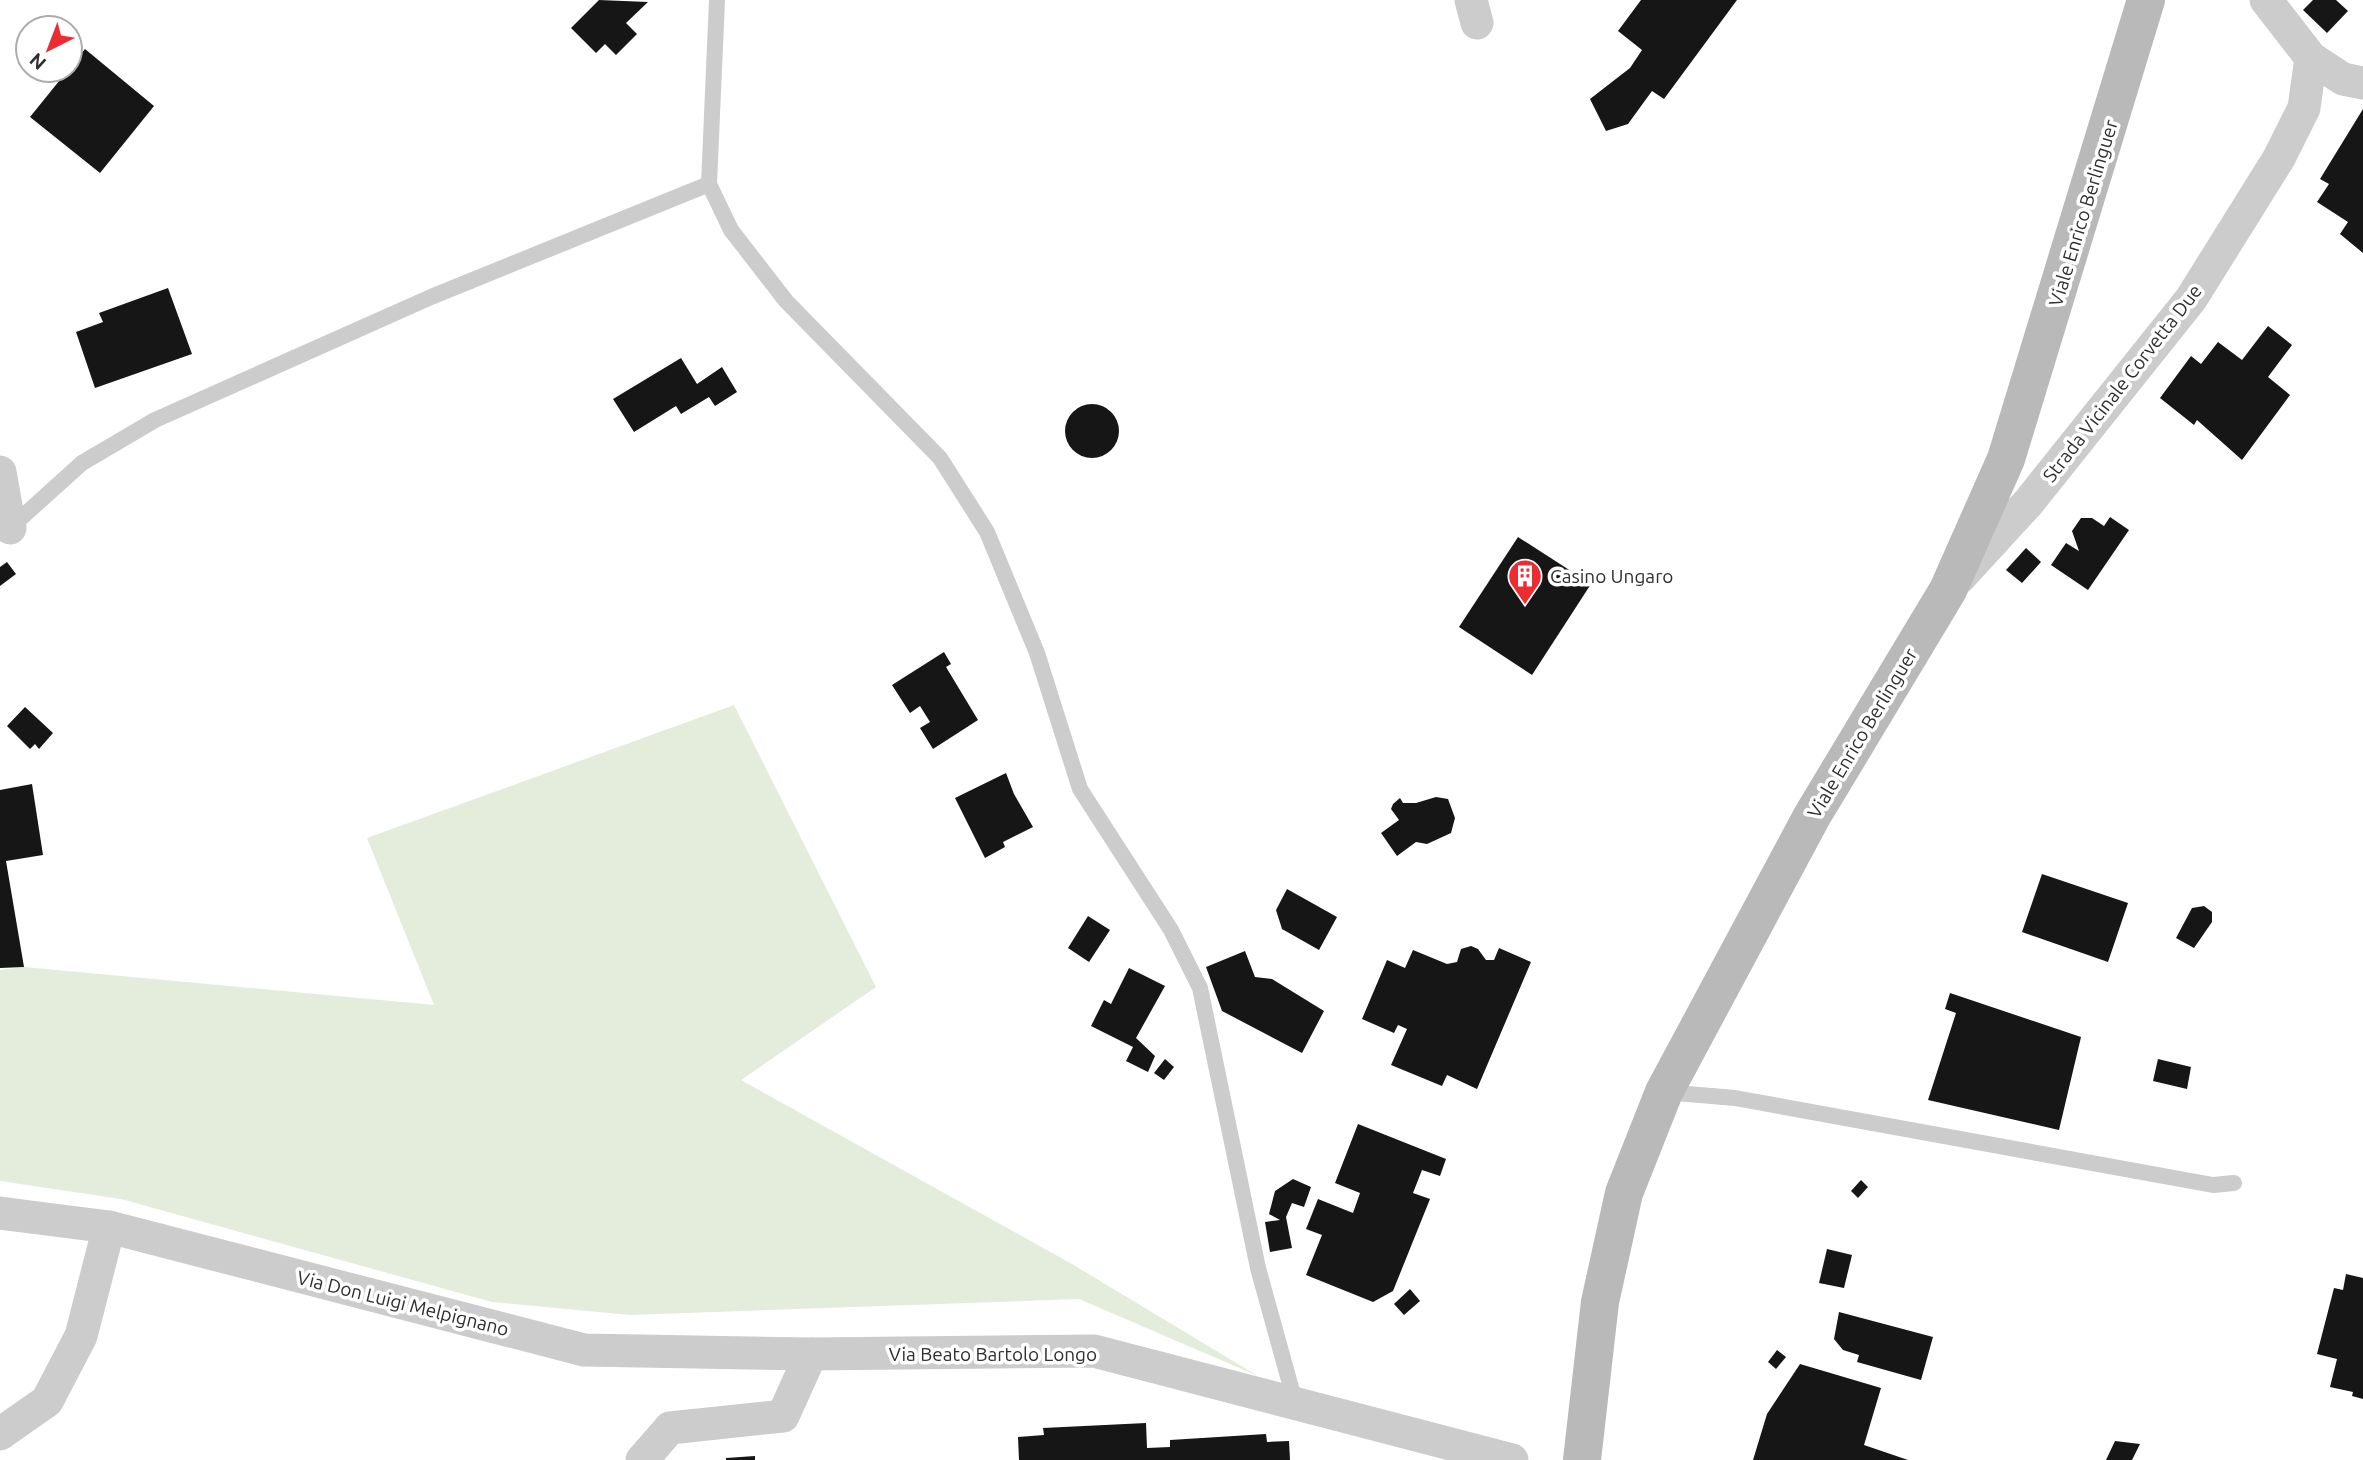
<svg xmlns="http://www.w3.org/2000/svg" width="2363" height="1460" font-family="Ubuntu,sans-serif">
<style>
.green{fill:#e4eddc}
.building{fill:#161616}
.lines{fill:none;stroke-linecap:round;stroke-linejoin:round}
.lane{stroke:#ccc;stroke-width:16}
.street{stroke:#ccc;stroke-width:33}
.secondary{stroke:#b9b9b9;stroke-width:38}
.labels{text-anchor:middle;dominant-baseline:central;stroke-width:7;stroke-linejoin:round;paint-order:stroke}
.street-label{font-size:19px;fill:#2f2f2f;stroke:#fff}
.poi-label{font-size:19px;fill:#2f2f2f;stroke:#fff;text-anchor:start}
</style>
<rect width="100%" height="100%" fill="#fff"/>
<polygon class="green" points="734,705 876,987 741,1080 1072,1264 1258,1376 1079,1299 630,1315 492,1302 121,1199 0,1181 0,970 24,967 434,1005 367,838"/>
<g class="building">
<polygon points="599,0 648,2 626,23 637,34 616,55 605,44 596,53 571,28"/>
<polygon points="1641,0 1737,0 1664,99 1652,91 1628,124 1606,131 1590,99 1630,68 1642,50 1618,31"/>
<polygon points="2313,0 2336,0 2348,11 2327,33 2303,10"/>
<polygon points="85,49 154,106 100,173 30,117"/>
<polygon points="2363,109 2363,253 2340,234 2348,222 2317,202 2329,184 2320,179"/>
<polygon points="168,288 192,354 95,388 76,332 103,322 99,313"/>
<polygon points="2268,326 2292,345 2268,377 2290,395 2242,460 2197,420 2194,425 2160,398 2191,356 2201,364 2218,342 2242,360"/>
<polygon points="681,358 697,384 722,367 737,392 715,406 709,397 681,414 676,406 634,432 613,399"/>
<circle cx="1092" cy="431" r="27"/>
<polygon points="2110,517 2129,530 2088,590 2051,565 2066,543 2079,551 2072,531 2081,518 2092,518 2104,526"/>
<polygon points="1518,537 1591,584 1532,675 1459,627"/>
<polygon points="2026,548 2041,562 2022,583 2006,570"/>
<polygon points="7,562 16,574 0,586 0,567"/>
<polygon points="944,652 951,664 946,667 978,720 933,749 920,728 930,722 920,706 910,713 892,685"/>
<polygon points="25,707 53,733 39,749 35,744 30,749 7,726"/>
<polygon points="1006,773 1014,794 1033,827 1003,842 1005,847 985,858 955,798"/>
<polygon points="32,784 43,855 6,861 24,967 0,968 0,790"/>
<polygon points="1436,797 1448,799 1455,818 1451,833 1427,844 1416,842 1397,856 1381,833 1399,820 1391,809 1393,804 1400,798 1403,803 1416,803"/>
<polygon points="2042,874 2128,903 2108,962 2022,932"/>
<polygon points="1287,889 1337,917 1319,950 1282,929 1276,910"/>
<polygon points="2204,906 2212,912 2212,922 2194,948 2176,938 2192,908"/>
<polygon points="1088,916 1110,930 1089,962 1068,948"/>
<polygon points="1471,946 1478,949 1486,960 1494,960 1499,948 1531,962 1477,1089 1447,1075 1442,1086 1391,1065 1407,1029 1398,1025 1394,1033 1362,1019 1387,960 1405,968 1413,950 1447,964 1457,962 1461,949"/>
<polygon points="1245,951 1255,977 1272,979 1324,1011 1302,1053 1222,1011 1206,967"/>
<polygon points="1129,968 1165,986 1136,1038 1155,1056 1148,1072 1126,1061 1133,1047 1091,1026 1104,1000 1111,1004"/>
<polygon points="1950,993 2081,1037 2059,1130 1928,1100 1956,1013 1945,1009"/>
<polygon points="1165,1059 1174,1067 1164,1080 1154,1073"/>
<polygon points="2158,1059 2191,1067 2187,1089 2153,1081"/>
<polygon points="1358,1124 1446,1159 1440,1176 1422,1170 1413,1193 1430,1199 1393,1291 1373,1302 1306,1275 1322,1235 1306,1229 1318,1199 1353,1213 1360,1193 1335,1183"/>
<polygon points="1293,1179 1311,1187 1304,1207 1292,1203 1286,1217 1292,1248 1270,1252 1265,1222 1280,1220 1269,1214 1275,1191"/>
<polygon points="1861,1180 1868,1187 1858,1198 1851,1191"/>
<polygon points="1827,1249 1852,1255 1844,1288 1819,1283"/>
<polygon points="2346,1274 2363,1278 2363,1399 2352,1396 2353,1392 2330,1387 2337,1359 2317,1354 2334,1288 2343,1290"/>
<polygon points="1410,1289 1420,1301 1404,1315 1394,1304"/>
<polygon points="1839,1312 1933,1337 1921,1380 1857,1362 1859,1355 1843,1350 1834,1339"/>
<polygon points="1777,1350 1786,1357 1776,1369 1768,1362"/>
<polygon points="1800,1364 1881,1388 1864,1445 1908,1460 1753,1460 1767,1414"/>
<polygon points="1146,1423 1147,1448 1170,1447 1170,1440 1266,1434 1267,1442 1289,1441 1290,1460 1019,1460 1018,1437 1044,1435 1043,1428"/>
<polygon points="2115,1441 2140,1444 2132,1460 2106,1460"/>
<polygon points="755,1456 755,1460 726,1460 726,1458"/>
</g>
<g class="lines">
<g class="lane">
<polyline points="717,0 709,184 731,230 786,301 940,458 987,532 1037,653 1080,789 1171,930 1200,988 1258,1268 1295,1402"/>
<polyline points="11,527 82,463 155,420 431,297 709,184"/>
<polyline points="1664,1092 1735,1098 2213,1185 2234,1183"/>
</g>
<g class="street">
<polyline points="1471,0 1477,23"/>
<polyline points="2266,0 2311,58"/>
<polyline points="0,472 10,528"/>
<polyline points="1959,578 2028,503 2191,299 2279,158 2304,108 2311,58 2343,79 2363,83"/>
<polyline points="0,1213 109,1227 584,1350 811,1354"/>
<polyline points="0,1434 47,1401 81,1336 109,1227"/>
<polyline points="642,1460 670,1428 783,1416 811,1354 1094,1351 1512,1460"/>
</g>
<polyline class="secondary" points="1582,1460 1600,1302 1624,1193 1664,1092 1812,816 1948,590 2006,459 2146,0"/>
</g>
<defs>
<g id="building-pin" transform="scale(1.75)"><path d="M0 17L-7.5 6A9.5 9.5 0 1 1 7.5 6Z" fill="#eb2c31" stroke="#fff"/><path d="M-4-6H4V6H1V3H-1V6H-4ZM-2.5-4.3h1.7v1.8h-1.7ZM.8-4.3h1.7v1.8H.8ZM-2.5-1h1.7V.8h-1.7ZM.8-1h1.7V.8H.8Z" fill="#fff"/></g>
</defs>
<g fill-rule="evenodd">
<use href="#building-pin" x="1525" y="576"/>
</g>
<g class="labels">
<g class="street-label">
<text transform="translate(2083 213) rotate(-73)">Viale Enrico Berlinguer</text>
<text transform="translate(2122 383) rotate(-52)">Strada Vicinale Corvetta Due</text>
<text transform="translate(1862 733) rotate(-59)">Viale Enrico Berlinguer</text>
<text transform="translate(403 1303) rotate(14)">Via Don Luigi Melpignano</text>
<text x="993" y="1354">Via Beato Bartolo Longo</text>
</g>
<g class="poi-label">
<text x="1550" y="576">Casino Ungaro</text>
</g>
</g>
<g transform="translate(49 49) rotate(222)"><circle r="33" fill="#ffffff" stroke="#acacac" stroke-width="2"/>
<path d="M0-5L12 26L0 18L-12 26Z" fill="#eb2c31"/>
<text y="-10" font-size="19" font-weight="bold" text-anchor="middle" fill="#2f2f2f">N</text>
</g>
</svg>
